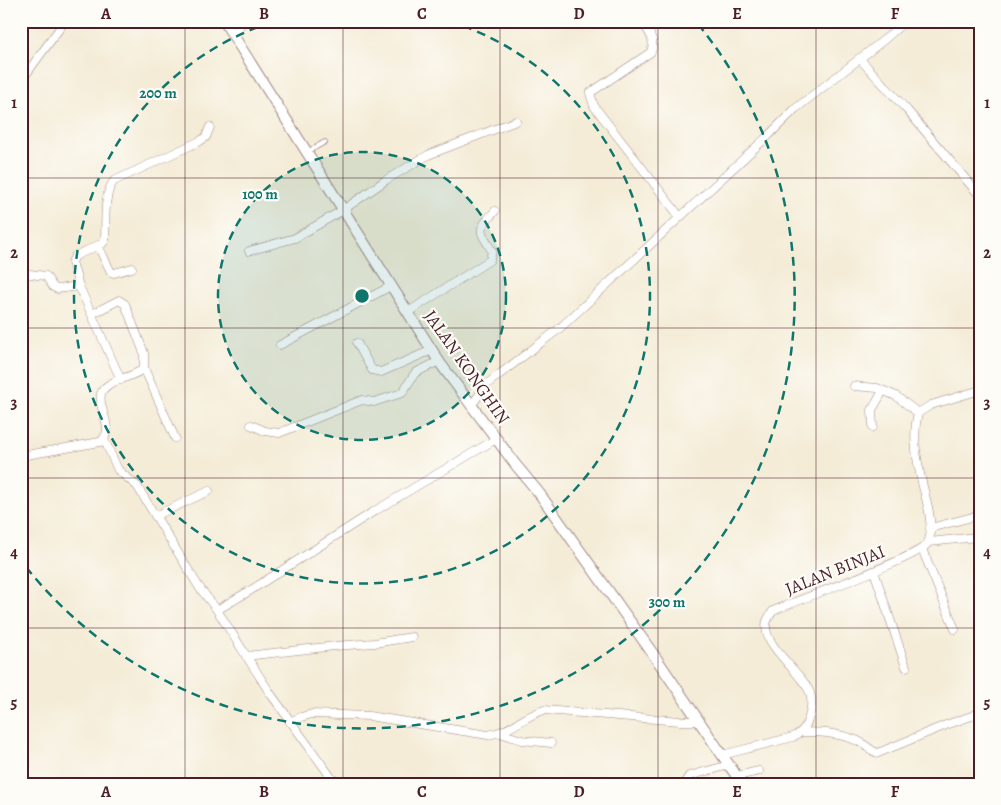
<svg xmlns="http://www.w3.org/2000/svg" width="1001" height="805" font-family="Alegreya,serif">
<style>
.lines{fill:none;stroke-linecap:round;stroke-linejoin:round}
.lane-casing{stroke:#9f8681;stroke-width:5.5}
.street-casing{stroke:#9f8681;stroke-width:9}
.secondary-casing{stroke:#9f8681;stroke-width:12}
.lane{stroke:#fff;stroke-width:4}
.street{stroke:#fff;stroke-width:8}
.secondary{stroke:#fff;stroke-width:10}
.grid{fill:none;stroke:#4a1f2b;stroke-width:1;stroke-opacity:0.55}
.ring{fill:none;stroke:#0f766e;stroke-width:2.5;stroke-dasharray:9 6}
.labels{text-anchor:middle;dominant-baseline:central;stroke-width:4.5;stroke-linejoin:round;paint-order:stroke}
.street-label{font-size:18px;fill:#4a1f2b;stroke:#fdfcf7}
.centre{fill:#0f766e;stroke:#fdfcf7;stroke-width:2.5}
.ring-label{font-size:15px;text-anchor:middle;font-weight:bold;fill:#0f766e;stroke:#fdfcf7;stroke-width:4.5;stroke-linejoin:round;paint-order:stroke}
.neatline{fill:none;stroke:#4a1f2b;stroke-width:2}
.grid-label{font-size:16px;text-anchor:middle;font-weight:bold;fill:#4a1f2b}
</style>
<rect width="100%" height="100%" fill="#fdfcf7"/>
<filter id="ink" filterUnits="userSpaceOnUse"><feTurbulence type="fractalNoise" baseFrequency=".02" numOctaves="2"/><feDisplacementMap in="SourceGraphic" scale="10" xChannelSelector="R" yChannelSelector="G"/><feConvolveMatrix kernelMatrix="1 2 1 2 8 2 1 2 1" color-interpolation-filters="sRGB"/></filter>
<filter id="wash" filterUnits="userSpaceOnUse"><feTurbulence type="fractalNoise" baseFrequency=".0096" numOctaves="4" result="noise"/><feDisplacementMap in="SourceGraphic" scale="20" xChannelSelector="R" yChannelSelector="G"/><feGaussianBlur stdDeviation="1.12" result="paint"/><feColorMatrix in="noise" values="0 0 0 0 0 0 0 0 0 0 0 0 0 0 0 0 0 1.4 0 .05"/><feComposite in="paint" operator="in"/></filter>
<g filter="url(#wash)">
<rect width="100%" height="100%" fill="#f4ecd7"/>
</g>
<g filter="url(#ink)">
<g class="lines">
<g class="lane-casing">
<polyline id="lane" points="307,152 325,142"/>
</g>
<g class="street-casing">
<g id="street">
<path d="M641 21C648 30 656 40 651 52L590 93 594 106 680 217"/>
<polyline points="233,36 243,21"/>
<polyline points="859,58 907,110 980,196"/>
<polyline points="21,81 65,21"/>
<polyline points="98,246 111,272 114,273 132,268"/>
<polyline points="249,251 295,238 343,210 386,180 428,155 516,121"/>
<polyline points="21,273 46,276 53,287 57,289 79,286"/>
<path d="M408 312 490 260 492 251C478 228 477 231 495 211"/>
<polyline points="92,314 119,300 125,304 144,353 144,368 175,438"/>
<polyline points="357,343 372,370 381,372 432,350"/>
<polyline points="280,345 391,286"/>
<path d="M121 380 79 286 72 262 75 256 103 243 105 240C106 223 103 193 114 181L200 141 206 137 210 127"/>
<polyline points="854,386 877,388 896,396 918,413"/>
<polyline points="471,406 487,384 560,328 768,136 795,109 885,39 905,21"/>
<polyline points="251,425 265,431 279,433 362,400 374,402 402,393 415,373 439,361"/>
<polyline points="873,427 872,410 883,391"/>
<polyline points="104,439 118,470 137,486 199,587 217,610 270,693 336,784"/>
<path d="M21 456 100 442C117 429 97 411 101 394 105 379 133 379 144 368"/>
<polyline points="155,516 209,491"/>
<polyline points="930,528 980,515"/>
<polyline points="929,542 977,537"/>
<polyline points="922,549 955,629"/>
<polyline points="874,571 906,667"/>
<polyline points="217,610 251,590 373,512 496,439"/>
<polyline points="246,656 335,646 374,643 412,637"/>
<path d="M290 722 301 717 312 714 369 716 488 735C512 731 522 717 544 710L680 721H699"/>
<path d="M802 732C822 732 839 733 858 741 865 744 870 751 878 753L946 725 980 713"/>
<polyline points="500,733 522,740 551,743"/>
<path d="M722 755 793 737C801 733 805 729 808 720 811 711 813 702 810 693 804 674 759 644 767 621 768 618 771 614 773 611 796 600 918 558 927 544 933 535 930 517 928 507 921 477 910 443 918 413L931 405 980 390"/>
<polyline points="737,776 759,771"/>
<polyline points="684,784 689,776 729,765"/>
</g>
</g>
<g class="secondary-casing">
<polyline id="secondary" points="224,21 440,363 515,464 539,493 658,661 742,784"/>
</g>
<use href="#lane" class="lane"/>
<use href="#street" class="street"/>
<use href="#secondary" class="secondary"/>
</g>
</g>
<path class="grid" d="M185 21V784M343 21V784M500 21V784M658 21V784M816 21V784M21 178H980M21 328H980M21 478H980M21 628H980"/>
<circle cx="362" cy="296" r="144" fill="#0f766e" fill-opacity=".12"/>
<g class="ring">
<circle cx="362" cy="296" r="144"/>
<path d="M449 21A288 288 0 1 1 275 21"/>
<path d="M698 24A432 432 0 1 1 22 562"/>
</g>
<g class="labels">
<g class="street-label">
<text transform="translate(467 367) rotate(55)">JALAN KONGHIN</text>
<text transform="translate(835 570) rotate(-22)">JALAN BINJAI</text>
</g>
</g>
<circle cx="362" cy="296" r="8" class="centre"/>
<g class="ring-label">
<text x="158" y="98">200 m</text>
<text x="260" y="199">100 m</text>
<text x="667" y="607">300 m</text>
</g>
<rect width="1001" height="805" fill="none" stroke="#fdfcf7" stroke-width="55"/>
<rect x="28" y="28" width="946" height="750" class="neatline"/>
<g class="grid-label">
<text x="106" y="19">A</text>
<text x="264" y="19">B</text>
<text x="422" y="19">C</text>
<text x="579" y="19">D</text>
<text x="737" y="19">E</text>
<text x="895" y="19">F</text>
<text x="14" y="108">1</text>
<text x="987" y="108">1</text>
<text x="14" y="258">2</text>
<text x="987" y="258">2</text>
<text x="14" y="408">3</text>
<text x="987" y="408">3</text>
<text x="14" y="558">4</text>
<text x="987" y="558">4</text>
<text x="14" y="708">5</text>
<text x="987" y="708">5</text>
<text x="106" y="797">A</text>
<text x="264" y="797">B</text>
<text x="422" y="797">C</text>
<text x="579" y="797">D</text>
<text x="737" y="797">E</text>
<text x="895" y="797">F</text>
</g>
</svg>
